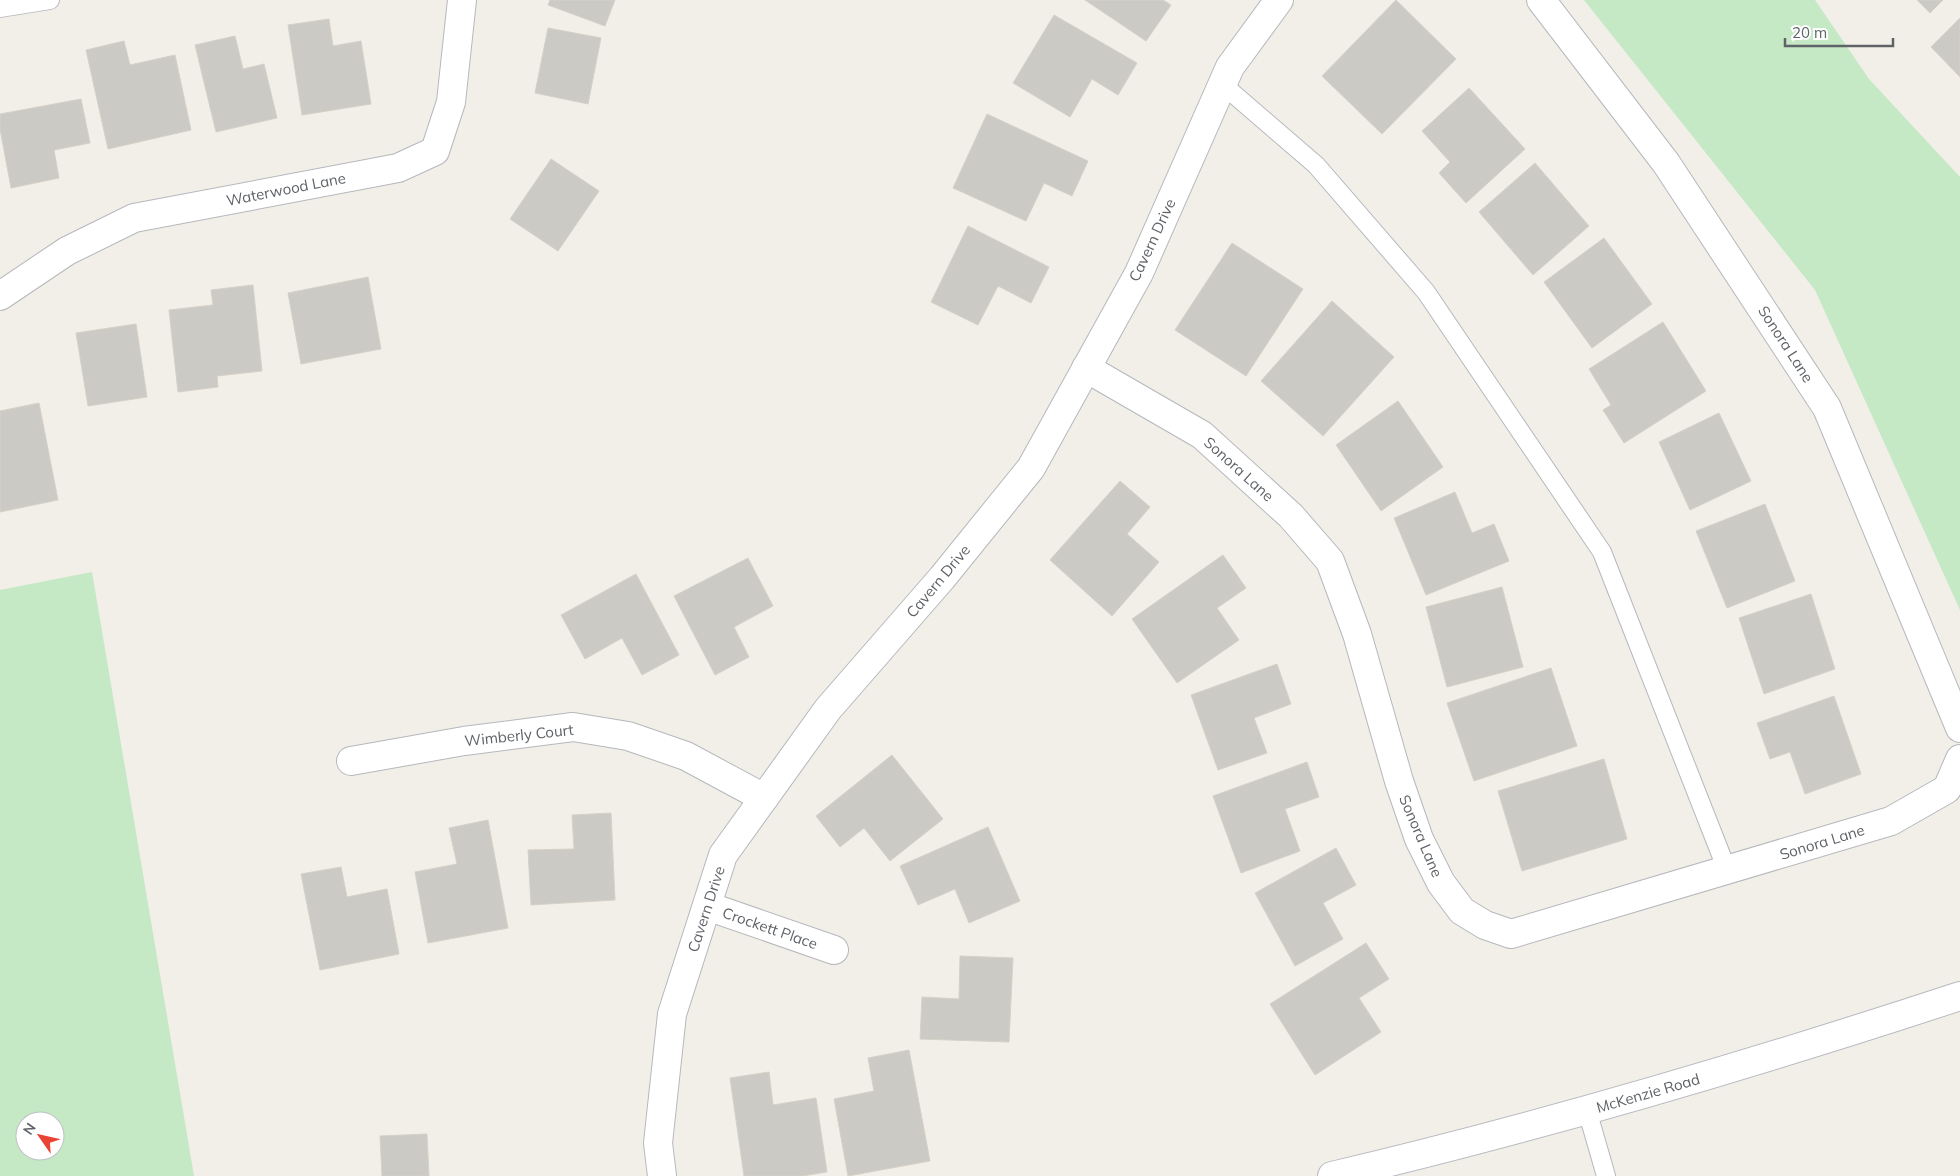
<svg xmlns="http://www.w3.org/2000/svg" width="1960" height="1176" font-family="Mulish,sans-serif">
<style>
.green{fill:#c5e8c5;fill-rule:evenodd}
.building{fill:#cccac5;stroke:#d6d1c6}
.lines{fill:none;stroke-linecap:round;stroke-linejoin:round}
.lane-casing{stroke:#b5b8bc;stroke-width:20}
.street-casing{stroke:#b5b8bc;stroke-width:30}
.secondary-casing{stroke:#b6babf;stroke-width:30}
.lane{stroke:#fff;stroke-width:18}
.street{stroke:#fff;stroke-width:28}
.secondary{stroke:#fff;stroke-width:28}
.labels{text-anchor:middle;dominant-baseline:central;stroke-width:5;stroke-linejoin:round;paint-order:stroke}
.street-label{font-size:15px;fill:#5f6368;stroke:#fff}
</style>
<rect width="100%" height="100%" fill="#f1efe8"/>
<g class="green">
<polygon points="1584,0 1815,0 1869,79 1960,177 1960,610 1815,290"/>
<path d="M92 572 194 1176H0V590ZM25 1121H55V1151H25Z"/>
</g>
<g class="building">
<polygon points="550,0 615,0 605,26 548,5"/>
<polygon points="1085,0 1163,0 1171,5 1146,41"/>
<polygon points="1396,0 1456,59 1382,134 1322,76"/>
<polygon points="1917,0 1943,0 1930,13"/>
<polygon points="1054,15 1137,63 1118,95 1092,79 1070,117 1013,83"/>
<polygon points="1960,18 1960,77 1931,47"/>
<polygon points="329,19 333,46 361,41 371,104 302,115 288,25"/>
<polygon points="548,28 601,38 588,104 535,93"/>
<polygon points="235,36 243,69 264,64 277,118 216,132 195,45"/>
<polygon points="124,41 130,65 175,55 191,130 108,149 86,50"/>
<polygon points="1469,88 1525,149 1466,203 1439,173 1450,162 1422,131"/>
<polygon points="81,99 90,143 54,150 59,178 11,188 0,129 0,114"/>
<polygon points="987,114 1088,161 1072,196 1044,183 1026,221 953,188"/>
<polygon points="551,159 599,191 558,251 510,219"/>
<polygon points="1535,163 1589,226 1533,275 1479,212"/>
<polygon points="968,226 1049,267 1031,303 998,286 978,325 931,302"/>
<polygon points="1604,238 1652,304 1592,348 1544,282"/>
<polygon points="1232,243 1303,289 1246,376 1175,330"/>
<polygon points="368,277 381,349 301,364 288,293"/>
<polygon points="253,285 262,371 217,376 218,387 178,392 169,310 213,305 211,290"/>
<polygon points="1332,301 1394,357 1323,436 1261,381"/>
<polygon points="1663,322 1706,391 1624,443 1603,410 1611,405 1589,369"/>
<polygon points="136,324 147,397 88,406 76,333"/>
<polygon points="1398,401 1443,467 1381,511 1336,445"/>
<polygon points="39,403 58,500 0,512 0,411"/>
<polygon points="1719,413 1751,481 1690,510 1659,442"/>
<polygon points="1120,481 1150,507 1127,534 1159,562 1112,616 1050,560"/>
<polygon points="1455,492 1472,533 1494,524 1509,561 1426,595 1394,518"/>
<polygon points="1765,504 1795,581 1727,608 1696,531"/>
<polygon points="1223,555 1246,588 1217,608 1239,640 1177,683 1132,619"/>
<polygon points="748,558 773,606 734,627 749,657 715,675 674,596"/>
<polygon points="636,574 679,655 642,675 622,638 585,659 561,615"/>
<polygon points="1502,587 1523,667 1447,687 1426,607"/>
<polygon points="1811,594 1835,669 1764,694 1739,618"/>
<polygon points="1277,664 1291,704 1254,718 1267,753 1218,770 1191,695"/>
<polygon points="1551,668 1577,746 1474,781 1447,703"/>
<polygon points="1834,696 1861,774 1805,794 1790,752 1770,759 1757,723"/>
<polygon points="892,755 943,819 890,861 864,828 840,847 816,816"/>
<polygon points="1604,759 1627,839 1522,871 1498,791"/>
<polygon points="1307,762 1319,797 1285,809 1300,851 1241,873 1213,796"/>
<polygon points="611,813 615,900 531,905 528,850 574,849 572,815"/>
<polygon points="488,820 508,928 428,943 415,872 457,864 449,828"/>
<polygon points="988,827 1020,901 969,923 955,889 918,905 900,866"/>
<polygon points="1336,848 1356,885 1323,903 1343,939 1295,966 1255,893"/>
<polygon points="341,867 347,897 387,889 399,954 320,970 301,874"/>
<polygon points="1366,943 1389,979 1359,998 1381,1032 1315,1075 1270,1004"/>
<polygon points="960,956 1013,958 1009,1042 920,1039 922,997 959,999"/>
<polygon points="909,1050 930,1161 848,1176 834,1099 874,1091 868,1058"/>
<polygon points="769,1072 773,1105 816,1098 827,1172 802,1176 744,1176 730,1078"/>
<polygon points="427,1134 429,1176 382,1176 380,1136"/>
</g>
<g class="lines">
<g class="lane-casing">
<g id="lane">
<polyline points="0,8 50,0"/>
<polyline points="1222,84 1316,165 1426,292 1602,552 1727,870"/>
<polyline points="1587,1110 1606,1176"/>
</g>
</g>
<g class="street-casing">
<g id="street">
<polyline points="1541,0 1666,163 1827,408 1960,728"/>
<polyline points="0,296 67,251 134,218 398,168 435,151 451,102 462,0"/>
<polyline points="1086,368 1202,435 1291,516 1330,561 1357,634 1399,781 1419,839 1441,883 1462,911 1485,925 1511,934 1891,821 1947,789 1960,759"/>
<polyline points="351,761 464,741 573,727 628,736 686,756 764,798"/>
<polyline points="707,906 834,950"/>
<polyline points="662,1176 658,1143 672,1014 723,855 828,709 942,578 1031,468 1139,273 1230,67 1279,0"/>
</g>
</g>
<g class="secondary-casing">
<path id="secondary" d="M1332 1176C1544 1126 1753 1064 1960 996"/>
</g>
<use href="#lane" class="lane"/>
<use href="#street" class="street"/>
<use href="#secondary" class="secondary"/>
</g>
<g class="labels">
<g class="street-label">
<text transform="translate(286 189) rotate(-11)">Waterwood Lane</text>
<text transform="translate(1152 240) rotate(-65)">Cavern Drive</text>
<text transform="translate(1786 344) rotate(57)">Sonora Lane</text>
<text transform="translate(1239 469) rotate(42)">Sonora Lane</text>
<text transform="translate(938 581) rotate(-50)">Cavern Drive</text>
<text transform="translate(519 735) rotate(-6)">Wimberly Court</text>
<text transform="translate(1421 836) rotate(67)">Sonora Lane</text>
<text transform="translate(1822 842) rotate(-17)">Sonora Lane</text>
<text transform="translate(706 909) rotate(-72)">Cavern Drive</text>
<text transform="translate(770 928) rotate(19)">Crockett Place</text>
<text transform="translate(1648 1093) rotate(-16)">McKenzie Road</text>
</g>
</g>
<g transform="translate(40 1136) rotate(304)"><circle r="24" fill="#ffffff" stroke="#bfc1c3"/>
<path d="M0-4L9 19L0 12L-9 19Z" fill="#ea4335"/>
<text y="-8" font-size="14" font-weight="bold" text-anchor="middle" fill="#5f6368">N</text>
</g>
<path d="M1785 38v8h108v-8" fill="none" stroke="#5f6368" stroke-width="2.5"/>
<text x="1792" y="38" font-size="15" fill="#5f6368" stroke="#ffffff" stroke-width="4" paint-order="stroke">20 m</text>
</svg>
